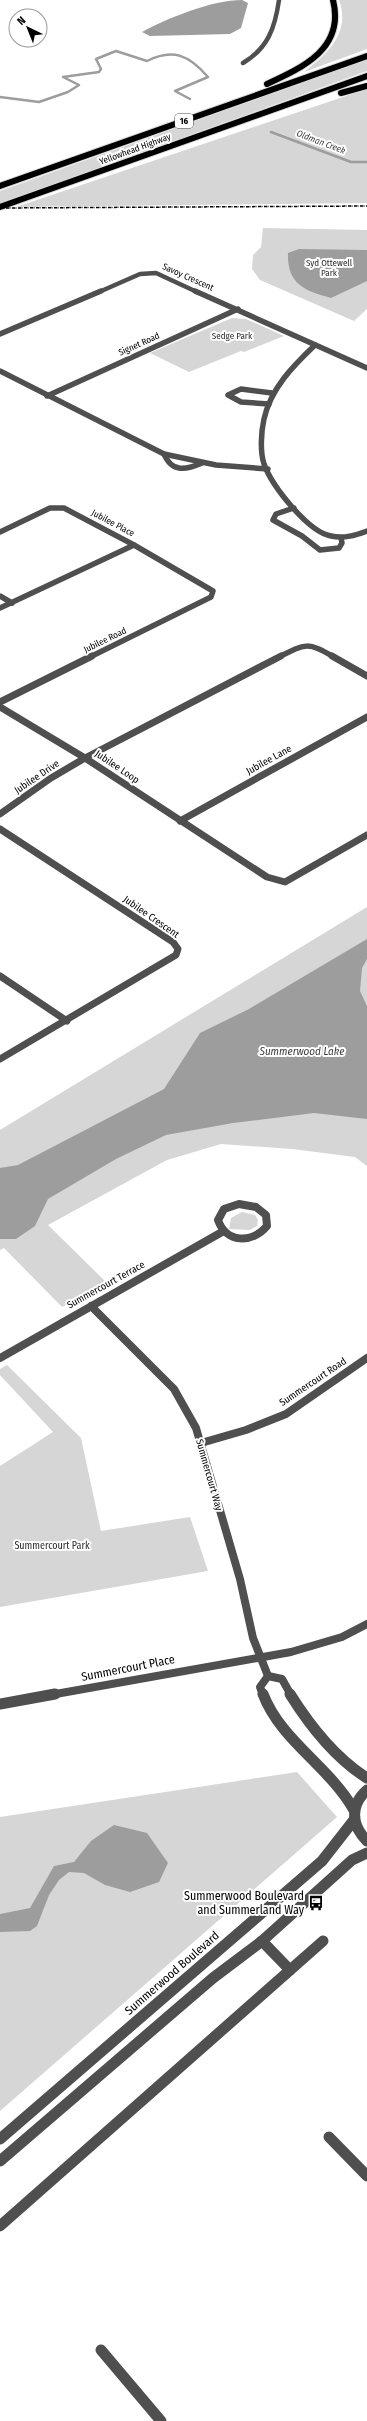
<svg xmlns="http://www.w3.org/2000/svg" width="367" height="2421" font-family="'Fira Sans Condensed',sans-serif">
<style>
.green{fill:#d6d6d6}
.water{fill:#9d9d9d}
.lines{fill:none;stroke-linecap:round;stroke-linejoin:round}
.stream{stroke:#9d9d9d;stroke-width:2.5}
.motorway-casing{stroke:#dbdbdb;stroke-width:8}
.minor-far4{stroke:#4f4f4f;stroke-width:4.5}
.minor-far3{stroke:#4f4f4f;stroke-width:5.5}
.minor-far2{stroke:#4f4f4f;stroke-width:7}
.minor-far1{stroke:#4f4f4f;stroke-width:8}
.minor{stroke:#4f4f4f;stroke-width:11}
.tertiary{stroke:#4f4f4f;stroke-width:11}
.motorway{stroke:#000;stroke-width:6}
.rail{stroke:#000;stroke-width:1.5;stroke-dasharray:3.5 1 0.5 1;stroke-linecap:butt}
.labels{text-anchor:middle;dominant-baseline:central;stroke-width:4;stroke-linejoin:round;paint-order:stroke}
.shield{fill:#fff;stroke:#4c4c4c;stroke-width:1}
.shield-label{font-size:9px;font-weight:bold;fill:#000}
.far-water-label{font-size:9px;font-style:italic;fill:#3e3e3e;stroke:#fff}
.far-street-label{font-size:9px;fill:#000;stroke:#fff}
.far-park-label{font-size:9px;fill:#2d2d2d;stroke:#fff}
.street-label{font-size:10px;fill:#000;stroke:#fff}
.park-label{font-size:10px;fill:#2d2d2d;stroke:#fff}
.water-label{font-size:11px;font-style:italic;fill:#3e3e3e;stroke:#fff}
.near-street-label{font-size:12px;fill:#000;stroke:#fff}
.near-poi-label{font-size:12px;fill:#000;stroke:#fff;text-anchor:end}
</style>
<rect width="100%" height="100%" fill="#fff"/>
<g class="green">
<path d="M339 0H367V49L304 72C328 53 351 33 339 0Z"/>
<polygon points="367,59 367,71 0,204 0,191"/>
<polygon points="367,89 367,203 16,207 352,94"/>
<polygon points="263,228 367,230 367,309 354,321 260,280 252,269 253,255 261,247"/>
<polygon points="232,318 246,319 284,336 244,352 241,351 189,372 150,353"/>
<polygon points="367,907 367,1166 355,1157 292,1149 221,1144 167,1160 48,1225 106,1282 62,1307 4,1248 0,1250 0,1130"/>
<polygon points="242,1212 255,1215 258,1220 257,1226 250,1230 229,1229 231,1218"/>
<polygon points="7,1365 81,1438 101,1531 190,1517 208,1571 0,1607 0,1466 53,1432 0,1375 0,1369"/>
<polygon points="297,1772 337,1817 0,2111 0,1817"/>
</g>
<g class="water">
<path d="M242 0 248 3 241 28 230 34 150 36 142 32C168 18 212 0 242 0Z"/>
<path d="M299 249 367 250V281L331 298C303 291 287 283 288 253Z"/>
<polygon points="367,939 367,959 362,968 360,991 367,1006 367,1119 314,1113 233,1123 166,1135 116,1159 48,1199 35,1226 16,1239 0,1239 0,1168 18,1165 164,1089 200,1033 249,1009"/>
<polygon points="114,1825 147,1833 168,1863 159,1882 130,1892 105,1885 84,1873 69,1872 59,1880 49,1895 37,1926 30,1931 0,1932 0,1914 30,1908 54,1866 74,1862 91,1841"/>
</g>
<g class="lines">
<g class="stream">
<path d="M0 97 39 102 68 92 79 85 63 77 99 72 101 69 96 59 116 51 147 61C173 48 189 55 208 77L175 91 190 99"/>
<polyline points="271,132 351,162 367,162"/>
</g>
<g class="motorway-casing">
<g id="motorway">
<path d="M267 84C304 67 345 48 333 0"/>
<polyline points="341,93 367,86"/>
<polyline points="0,186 367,56"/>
<polyline points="0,207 367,76"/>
</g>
</g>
<g class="minor-far4">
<path d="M243 63C268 48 275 28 279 0"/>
<polyline points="99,292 140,274 156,273 197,292"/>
</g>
<g class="minor-far3">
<polyline points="195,291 367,368"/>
<polyline points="0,334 101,291"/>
<path d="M315 345C293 366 271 388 264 419 261 432 260 452 264 464 272 486 308 532 331 536 344 539 356 535 367 531"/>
<polyline points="0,371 164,454 216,465 268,469"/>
<polyline points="47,396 238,309"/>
<polyline points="269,404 241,402 228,395 241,389 272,393"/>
<path d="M164 454C172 473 186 470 202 463"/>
<polyline points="294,508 276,514 273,520 302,536 320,550 339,548 342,543 341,538"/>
<polyline points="0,532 50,508 64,508 134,545 213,591 211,597 90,657"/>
<polyline points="0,596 12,603"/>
<polyline points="0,608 134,545"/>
<path d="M279 657C306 643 308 642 334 657"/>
</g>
<g class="minor-far2">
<polyline points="332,656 367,676"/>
<polyline points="0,702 92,656"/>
<polyline points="0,707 85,758 267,877 285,882 367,835"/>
<polyline points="0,814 51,778 85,758 281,656"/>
<polyline points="180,821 367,717"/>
<polyline points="0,829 173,942 178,949 176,955 0,1059"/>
<polyline points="0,976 67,1021"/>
</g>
<g class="minor-far1">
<path d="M239 1204 256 1207 266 1215 267 1226C252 1244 226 1243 218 1220L224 1209Z"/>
<polyline points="91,1306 174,1389 196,1428 240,1579 253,1638 268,1676"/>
<polyline points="0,1358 222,1232"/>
<polyline points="201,1443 246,1430 286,1414 367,1358"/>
<polyline points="268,1676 282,1679 291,1695"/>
<polyline points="50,1695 291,1652 342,1637 367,1624"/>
<polyline points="263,1695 260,1687 268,1676"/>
</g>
<g class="minor">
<path d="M263 1694C281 1741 329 1766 354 1810"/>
<path d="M290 1694C310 1726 335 1758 367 1778"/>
<polyline points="0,1704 55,1694"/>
<polyline points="262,1941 290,1970"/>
<polyline points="329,2137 367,2176"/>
<polyline points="0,2226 323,1941"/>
<polyline points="101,2350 161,2421"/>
</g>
<g class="tertiary">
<path d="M367 1790C350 1805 351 1825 367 1841"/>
<polyline points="0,2139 322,1861 354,1820"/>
<polyline points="0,2161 213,1978 262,1941 352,1860 367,1853"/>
</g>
<use href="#motorway" class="motorway"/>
<polyline class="rail" points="0,208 367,206"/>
</g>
<defs>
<g id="bus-bare" transform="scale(1.2)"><path d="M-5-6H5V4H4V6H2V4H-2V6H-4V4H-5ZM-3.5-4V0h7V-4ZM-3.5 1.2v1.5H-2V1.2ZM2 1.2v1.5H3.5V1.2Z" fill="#000" stroke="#fff" stroke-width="2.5" paint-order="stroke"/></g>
</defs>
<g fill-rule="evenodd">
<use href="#bus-bare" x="316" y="1903"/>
</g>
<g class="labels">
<rect class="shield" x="175" y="114" width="18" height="14" rx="3"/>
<g class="shield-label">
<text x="184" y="121">16</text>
</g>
<g class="far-water-label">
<text transform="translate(321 142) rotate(21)">Oldman Creek</text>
</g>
<g class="far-street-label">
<text transform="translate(135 149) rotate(-20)">Yellowhead Highway</text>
<text transform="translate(188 277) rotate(24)">Savoy Crescent</text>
<text transform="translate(139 344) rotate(-24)">Signet Road</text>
<text transform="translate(113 523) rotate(28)">Jubilee Place</text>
<text transform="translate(105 640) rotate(-26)">Jubilee Road</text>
</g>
<g class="far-park-label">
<text x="329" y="263">Syd Ottewell<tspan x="329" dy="10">Park</tspan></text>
<text x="232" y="336">Sedge Park</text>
</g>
<g class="street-label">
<text transform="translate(269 760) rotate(-29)">Jubilee Lane</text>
<text transform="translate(117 767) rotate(34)">Jubilee Loop</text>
<text transform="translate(37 777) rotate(-34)">Jubilee Drive</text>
<text transform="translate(151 917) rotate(35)">Jubilee Crescent</text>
<text transform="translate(106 1285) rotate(-29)">Summercourt Terrace</text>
<text transform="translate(313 1382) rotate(-34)">Summercourt Road</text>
<text transform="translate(209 1475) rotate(74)">Summercourt Way</text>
</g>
<g class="park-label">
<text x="52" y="1546">Summercourt Park</text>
</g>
<g class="water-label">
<text x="302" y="1051">Summerwood Lake</text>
</g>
<g class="near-street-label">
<text transform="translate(128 1668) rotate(-11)">Summercourt Place</text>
<text transform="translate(172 1973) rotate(-41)">Summerwood Boulevard</text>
</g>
<g class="near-poi-label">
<text x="304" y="1896">Summerwood Boulevard<tspan x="304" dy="14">and Summerland Way</tspan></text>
</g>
</g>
<g transform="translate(28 28) rotate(317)"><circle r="19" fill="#ffffff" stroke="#999999"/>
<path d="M0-3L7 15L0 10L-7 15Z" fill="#000000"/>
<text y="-6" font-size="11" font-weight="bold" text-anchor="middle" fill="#000000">N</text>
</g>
</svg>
